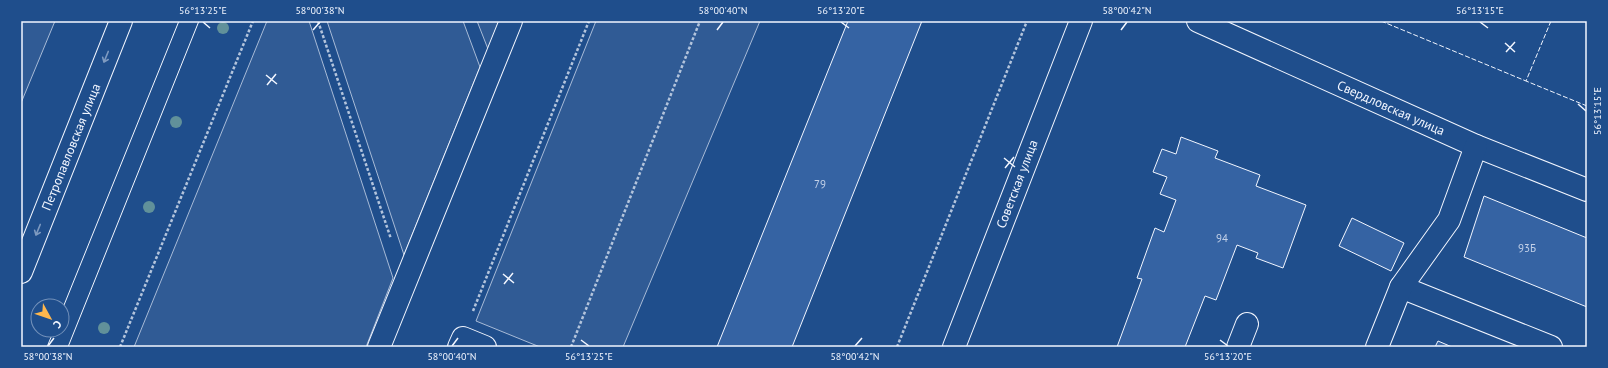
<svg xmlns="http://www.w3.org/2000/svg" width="1608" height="368" font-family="'PT Sans',sans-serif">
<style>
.built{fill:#305b95;stroke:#a8bbd7}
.building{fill:#3563a3;stroke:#f2f6ff}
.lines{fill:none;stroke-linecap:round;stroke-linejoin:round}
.minor-casing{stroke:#f2f6ff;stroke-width:24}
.major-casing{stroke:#f2f6ff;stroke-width:24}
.path{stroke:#b3c4dc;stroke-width:2.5;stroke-dasharray:3 2;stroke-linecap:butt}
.minor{stroke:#1f4e8c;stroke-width:22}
.major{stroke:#1f4e8c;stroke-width:22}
.tram{stroke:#f2f6ff;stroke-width:1}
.fence{stroke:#f2f6ff;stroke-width:1;stroke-dasharray:5 2;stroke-linecap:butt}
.tree{fill:#61919a}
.oneway{stroke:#7e9ac0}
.ticks{fill:none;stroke:#f2f6ff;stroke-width:1.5}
.labels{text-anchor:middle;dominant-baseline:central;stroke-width:3;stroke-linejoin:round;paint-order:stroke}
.number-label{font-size:11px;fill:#c3d1e8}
.street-label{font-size:13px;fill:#f2f6ff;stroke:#1f4e8c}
.neatline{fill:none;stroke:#f2f6ff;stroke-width:1.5}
.ticks-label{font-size:10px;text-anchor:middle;fill:#f2f6ff}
</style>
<rect width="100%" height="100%" fill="#1f4e8c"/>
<g class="built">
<polygon points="21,21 55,21 21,103"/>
<polygon points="267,21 309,21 393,278 366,347 134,347"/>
<polygon points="327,21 463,21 480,67 404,255"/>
<polygon points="477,21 499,21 488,49"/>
<polygon points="596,21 760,21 623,347 540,347 476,321"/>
</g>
<g class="building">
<polygon points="848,21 922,21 792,347 717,347"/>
<polygon points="1181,137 1218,151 1215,158 1260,175 1256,186 1306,205 1283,268 1256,258 1258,253 1237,245 1216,300 1205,296 1185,347 1117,347 1142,279 1137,278 1155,228 1164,232 1176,200 1160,194 1167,177 1153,172 1162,149 1176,154"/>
<polygon points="1484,196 1587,238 1587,307 1464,257"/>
<polygon points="1352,218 1404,243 1391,271 1339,246"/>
<polygon points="1438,341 1452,347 1435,347"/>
</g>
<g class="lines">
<g class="minor-casing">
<g id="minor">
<polyline points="1198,21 1476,146 1587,190"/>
<polyline points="1401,287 1551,347"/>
<polyline points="379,347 511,21"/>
<polyline points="459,347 463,338 485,347"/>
<polyline points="954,347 1081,21"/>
<polyline points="1238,347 1247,324"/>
<polyline points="1377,347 1401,287 1449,220 1476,146"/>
</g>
</g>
<g class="major-casing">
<polyline id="major" points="21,272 121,21"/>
</g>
<g class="path">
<polyline points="318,21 391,239"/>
<polyline points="473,311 589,21"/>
<polyline points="120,347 253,21"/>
<polyline points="571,347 700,21"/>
<polyline points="897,347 1027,21"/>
</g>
<use href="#minor" class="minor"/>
<use href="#major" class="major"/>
<g class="tram">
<polyline points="62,310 179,21"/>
<polyline points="47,347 54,330"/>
<polyline points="68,347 199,21"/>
</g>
<g class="fence">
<polyline points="1381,21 1526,81"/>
<polyline points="1551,21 1526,81 1587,106"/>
</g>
</g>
<g class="tree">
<circle cx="223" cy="28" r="6"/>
<circle cx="176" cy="122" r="6"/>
<circle cx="149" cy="207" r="6"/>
<circle cx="104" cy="328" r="6"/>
</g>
<defs><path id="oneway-shaft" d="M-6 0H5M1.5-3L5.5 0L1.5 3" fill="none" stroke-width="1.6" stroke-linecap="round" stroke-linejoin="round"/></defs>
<g class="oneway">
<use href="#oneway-shaft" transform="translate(106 57) rotate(112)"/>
<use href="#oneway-shaft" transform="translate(38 230) rotate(112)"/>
</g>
<path class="ticks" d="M203 22 210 28M841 22 849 28M1480 22 1488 28M313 30 320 22M717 30 723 22M1121 30 1127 22M1505 43 1515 52M1506 52 1515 42M266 75 277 84M267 85 276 74M1578 104 1586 111M1004 158 1015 167M1005 168 1014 157M503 274 514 283M504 284 513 273M581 340 589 346M1220 340 1228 346M48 346 54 338M452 346 458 338M855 346 862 338"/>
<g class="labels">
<g class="number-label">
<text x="820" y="184">79</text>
<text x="1222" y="238">94</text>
<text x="1527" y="248">93Б</text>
</g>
<g class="street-label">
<text transform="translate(1391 108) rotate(24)">Свердловская улица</text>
<text transform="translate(71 147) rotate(-68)">Петропавловская улица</text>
<text transform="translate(1017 184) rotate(-69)">Советская улица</text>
</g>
</g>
<rect width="1608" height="368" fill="none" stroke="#1f4e8c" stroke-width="44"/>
<g transform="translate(50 318) rotate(130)"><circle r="19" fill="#1f4e8c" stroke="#7391ba"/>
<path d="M0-3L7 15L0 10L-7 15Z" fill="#ffb74d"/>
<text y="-6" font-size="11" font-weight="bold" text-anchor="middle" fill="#f2f6ff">С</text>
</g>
<rect x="22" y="22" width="1564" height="324" class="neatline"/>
<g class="ticks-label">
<text x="203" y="14">56°13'25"E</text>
<text x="320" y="14">58°00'38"N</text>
<text x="723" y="14">58°00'40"N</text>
<text x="841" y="14">56°13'20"E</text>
<text x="1127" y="14">58°00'42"N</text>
<text x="1480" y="14">56°13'15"E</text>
<text transform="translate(1597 111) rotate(-90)" y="4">56°13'15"E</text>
<text x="48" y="360">58°00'38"N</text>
<text x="452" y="360">58°00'40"N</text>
<text x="589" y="360">56°13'25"E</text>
<text x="855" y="360">58°00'42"N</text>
<text x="1228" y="360">56°13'20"E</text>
</g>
</svg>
